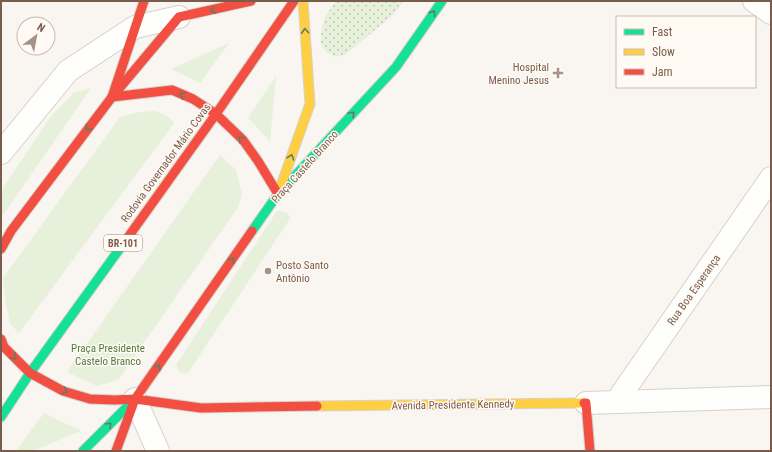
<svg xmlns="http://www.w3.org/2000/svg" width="772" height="452" font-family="'Roboto Condensed',sans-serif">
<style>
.grass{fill:url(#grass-dots)}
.green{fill:#e7f0db}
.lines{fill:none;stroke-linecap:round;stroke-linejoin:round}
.street-casing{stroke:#d7d1cb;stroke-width:24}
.fast-casing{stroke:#d9d2cb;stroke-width:11}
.slow-casing{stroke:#d9d2cb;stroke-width:11}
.jam-casing{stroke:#d9d2cb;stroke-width:11}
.street{stroke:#fefefd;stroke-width:22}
.fast{stroke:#16e098;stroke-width:9}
.slow{stroke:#ffcf43;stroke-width:9}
.jam{stroke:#f24e42;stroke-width:9}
.oneway{stroke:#617d60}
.poi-dot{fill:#a69286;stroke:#fffaf3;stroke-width:1.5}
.labels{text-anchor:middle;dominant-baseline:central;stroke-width:3;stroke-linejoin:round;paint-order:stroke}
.shield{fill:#fffaf3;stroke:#a28b7f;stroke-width:1}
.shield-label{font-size:10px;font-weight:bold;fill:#7a5c4d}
.poi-label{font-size:11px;fill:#7a5c4d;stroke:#fffaf3;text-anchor:end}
.street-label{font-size:11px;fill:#7a5c4d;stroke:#fffaf3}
.park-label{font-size:11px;fill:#537a41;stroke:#fffaf3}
</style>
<defs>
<pattern id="grass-dots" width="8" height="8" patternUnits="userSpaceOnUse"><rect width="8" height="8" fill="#e7f0db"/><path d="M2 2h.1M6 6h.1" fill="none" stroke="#c0c6b4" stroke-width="1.8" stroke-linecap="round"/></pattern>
</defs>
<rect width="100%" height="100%" fill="#f9f5f0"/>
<polygon class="grass" points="336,1 403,1 393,15 346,54 336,57 326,52 321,45 321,33 325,17"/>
<g class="green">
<polygon points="229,43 200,83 171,69"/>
<polygon points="276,76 270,141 248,118"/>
<polygon points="91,88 1,218 1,191 52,115 74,93"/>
<polygon points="156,111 169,117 174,123 19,333 10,324 6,303 3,278 120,117 140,112"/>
<polygon points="220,155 236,170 242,195 238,207 118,380 97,386 67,372"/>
<polygon points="277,211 285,212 291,217 188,373 180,373 176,365"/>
<polygon points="44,413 81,431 33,451 16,451"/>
</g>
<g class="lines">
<g class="street-casing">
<g id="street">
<polyline points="754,1 771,13"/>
<polyline points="1,153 68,71 135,27 179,17"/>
<polyline points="135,399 158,451"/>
<polyline points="616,402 771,178"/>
<polyline points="586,403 771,397"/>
</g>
</g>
<g class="fast-casing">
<g id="fast">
<polyline points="252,231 278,194 396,67 442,1"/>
<polyline points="1,417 30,373 126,240"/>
<polyline points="83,451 135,399"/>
</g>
</g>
<g class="slow-casing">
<g id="slow">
<polyline points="278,194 310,104 303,1"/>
<polyline points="317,406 584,403"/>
</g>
</g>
<g class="jam-casing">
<g id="jam">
<polyline points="112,97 172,90 193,99 216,114 243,140 258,161 278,194"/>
<polyline points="112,97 179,17 251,1"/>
<polyline points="126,240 216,114 294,1"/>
<polyline points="1,249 11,231 112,97 144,1"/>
<polyline points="1,339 4,347 30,373 63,391 90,399 115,400 135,399 201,408 317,406"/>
<polyline points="584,403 586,403 590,451"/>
<polyline points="116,451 135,399 252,231"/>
</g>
</g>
<use href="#street" class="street"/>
<use href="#fast" class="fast"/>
<use href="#slow" class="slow"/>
<use href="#jam" class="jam"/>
</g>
<defs><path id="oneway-chevron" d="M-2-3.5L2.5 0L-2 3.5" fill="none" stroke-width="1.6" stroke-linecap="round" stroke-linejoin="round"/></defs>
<g class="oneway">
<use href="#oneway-chevron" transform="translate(213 10) rotate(167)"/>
<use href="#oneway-chevron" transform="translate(433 13) rotate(-55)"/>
<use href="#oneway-chevron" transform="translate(305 31) rotate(-94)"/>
<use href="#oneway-chevron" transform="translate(182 95) rotate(-158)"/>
<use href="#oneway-chevron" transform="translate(352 114) rotate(-47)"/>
<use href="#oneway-chevron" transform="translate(88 128) rotate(127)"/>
<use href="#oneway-chevron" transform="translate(241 139) rotate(-133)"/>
<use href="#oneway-chevron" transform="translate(291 157) rotate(-71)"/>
<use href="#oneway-chevron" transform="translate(232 260) rotate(-55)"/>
<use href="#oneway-chevron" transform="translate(14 357) rotate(45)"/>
<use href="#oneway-chevron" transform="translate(158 367) rotate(-55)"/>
<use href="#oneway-chevron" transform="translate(65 391) rotate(22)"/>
<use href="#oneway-chevron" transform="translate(109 425) rotate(-45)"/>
</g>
<g class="poi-dot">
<path d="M556 67h4v4h4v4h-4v4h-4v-4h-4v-4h4z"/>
<circle cx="268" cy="271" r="4"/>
</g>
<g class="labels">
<rect class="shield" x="104" y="235" width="38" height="16" rx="3"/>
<g class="shield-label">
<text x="123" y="243">BR-101</text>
</g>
<g class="poi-label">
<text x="549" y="67">Hospital<tspan x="549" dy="13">Menino Jesus</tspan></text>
<text x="276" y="265" text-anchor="start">Posto Santo<tspan x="276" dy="13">Antônio</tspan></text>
</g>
<g class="street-label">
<text transform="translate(166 163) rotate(-54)">Rodovia Governador Mário Covas</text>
<text transform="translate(305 167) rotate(-48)">Praça Castelo Branco</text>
<text transform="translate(694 290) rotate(-55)">Rua Boa Esperança</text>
<text transform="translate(453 405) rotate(-1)">Avenida Presidente Kennedy</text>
</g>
<g class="park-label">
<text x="108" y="348">Praça Presidente<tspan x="108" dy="13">Castelo Branco</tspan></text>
</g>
</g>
<rect width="772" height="452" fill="none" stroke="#7a5c4d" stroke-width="4"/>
<rect x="616" y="16" width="140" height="72" fill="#fffaf3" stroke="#cabbb1"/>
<rect x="624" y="29" width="20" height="6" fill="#16e098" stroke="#cabbb1"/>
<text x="652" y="36" font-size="12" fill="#7a5c4d">Fast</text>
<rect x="624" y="49" width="20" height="6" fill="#ffcf43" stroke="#cabbb1"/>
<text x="652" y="56" font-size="12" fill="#7a5c4d">Slow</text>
<rect x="624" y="69" width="20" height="6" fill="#f24e42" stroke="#cabbb1"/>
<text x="652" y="76" font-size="12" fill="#7a5c4d">Jam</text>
<g transform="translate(36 36) rotate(32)"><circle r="19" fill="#fffaf3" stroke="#cabbb1"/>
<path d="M0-3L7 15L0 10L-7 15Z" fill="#a69286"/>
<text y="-6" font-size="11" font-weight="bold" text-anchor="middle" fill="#7a5c4d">N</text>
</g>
</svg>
